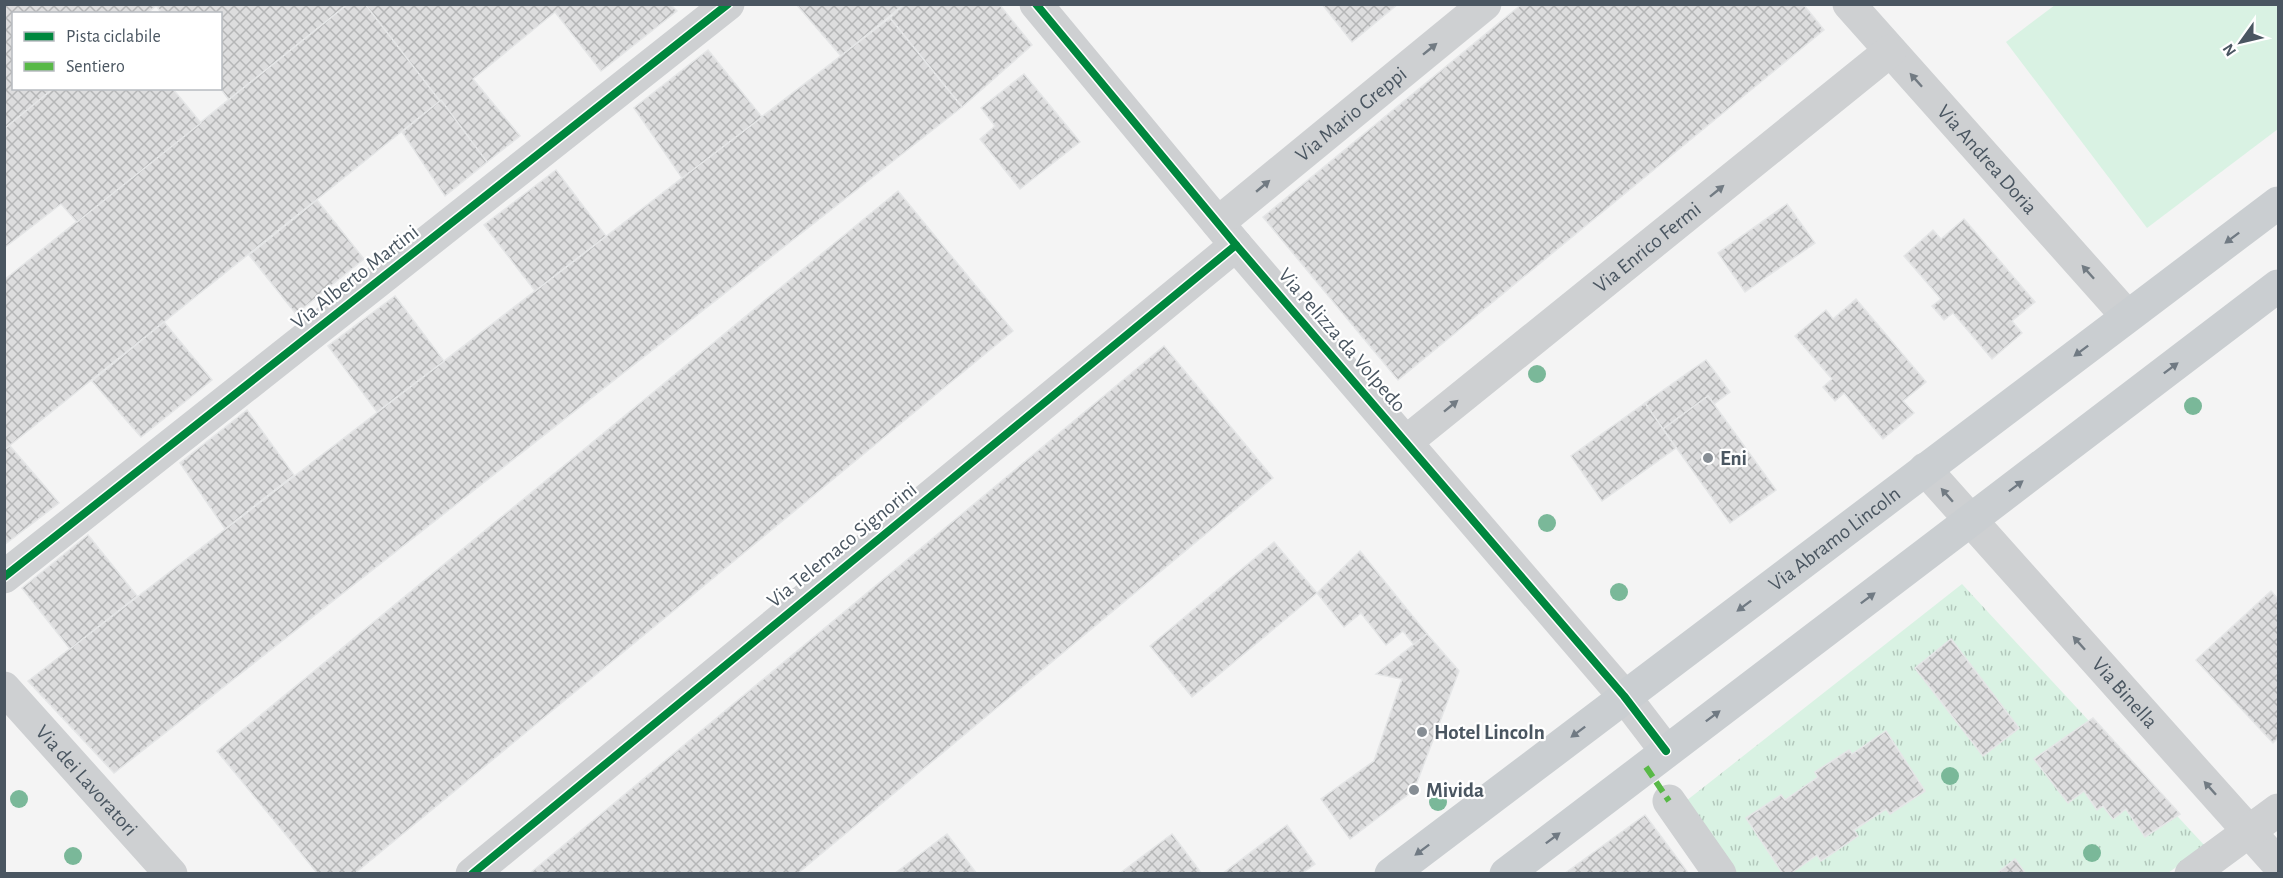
<svg xmlns="http://www.w3.org/2000/svg" width="2283" height="878" font-family="'Alegreya Sans',sans-serif">
<style>
.grass{fill:url(#grass-tufts)}
.pitch{fill:#d9f2e3}
.building{fill:url(#building-cross-hatch);stroke:#e5e6e7;stroke-width:1.5}
.lines{fill:none;stroke-linecap:round;stroke-linejoin:round}
.minor{stroke:#ced0d2;stroke-width:33}
.major{stroke:#caced1;stroke-width:33}
.quiet{stroke:#58b947;stroke-width:6;stroke-dasharray:12 6;stroke-linecap:butt}
.cycleway-casing{stroke:#fff;stroke-width:11}
.cycleway{stroke:#00873e;stroke-width:8}
.tree{fill:#7ab899}
.oneway{fill:#727b83}
.oneway2{fill:#707a83}
.poi-dot{fill:#868d94;stroke:#fff;stroke-width:2}
.labels{text-anchor:middle;dominant-baseline:central;stroke-width:4.5;stroke-linejoin:round;paint-order:stroke}
.street-label{font-size:21px;fill:#4a5661;stroke:#fff}
.poi-label{font-size:21px;font-weight:bold;fill:#4a5661;stroke:#fff;text-anchor:start}
</style>
<defs>
<pattern id="grass-tufts" width="24" height="20" patternUnits="userSpaceOnUse" patternTransform="scale(1.5)"><rect width="24" height="20" fill="#d9f2e3"/><path d="M3 7l-1-3M5 7V3M7 7l1-3M15 17l-1-3M17 17v-4M19 17l1-3" fill="none" stroke="#b2c7bb"/></pattern>
<pattern id="building-cross-hatch" width="8" height="8" patternUnits="userSpaceOnUse" patternTransform="scale(1.5)"><rect width="8" height="8" fill="#ddddde"/><path d="M0 0l8 8M0 8l8-8" fill="none" stroke="#b5b6b7"/></pattern>
</defs>
<rect width="100%" height="100%" fill="#f4f4f4"/>
<polygon class="grass" points="1962,584 2205,846 2168,873 1736,873 1686,801"/>
<polygon class="pitch" points="2055,5 2278,5 2278,129 2147,228 2006,42"/>
<g class="building">
<polygon points="4,4 155,4 156,6 146,14 14,14 14,88 54,88 4,129"/>
<polygon points="155,4 348,4 229,100 220,88 220,14 162,14"/>
<polygon points="348,4 365,4 441,100 4,450 4,280"/>
<polygon points="365,4 670,4 677,11 601,71 555,12 473,79 520,136 487,162"/>
<polygon points="796,4 904,4 841,56"/>
<polygon points="904,4 999,4 1032,45 962,107 890,18"/>
<polygon points="1322,4 1398,4 1352,42"/>
<polygon points="1522,4 1803,4 1824,30 1398,380 1263,217"/>
<polygon points="890,18 962,107 114,773 28,681"/>
<polygon points="708,50 762,117 682,178 634,108"/>
<polygon points="1024,74 1080,142 1020,189 980,139 995,126 981,108"/>
<polygon points="54,88 172,88 201,123 77,222 61,204 4,248 4,129"/>
<polygon points="441,100 487,162 445,196 402,132"/>
<polygon points="556,170 606,236 535,291 484,225"/>
<polygon points="898,191 1013,331 354,874 318,874 217,751"/>
<polygon points="317,200 364,259 296,314 249,255"/>
<polygon points="1787,204 1815,243 1745,292 1718,253"/>
<polygon points="1964,219 2035,302 2012,321 2022,333 1992,359 1953,313 1944,320 1932,306 1941,299 1904,256 1933,230 1941,239"/>
<polygon points="395,296 444,361 377,412 328,346"/>
<polygon points="1856,299 1926,382 1903,401 1914,413 1883,439 1844,393 1835,401 1823,387 1832,379 1795,336 1826,310 1833,319"/>
<polygon points="164,322 212,380 141,437 92,381"/>
<polygon points="1164,346 1273,478 797,874 529,874"/>
<polygon points="1706,360 1730,392 1714,404 1708,396 1663,429 1645,403"/>
<polygon points="1708,396 1776,490 1730,523 1663,429"/>
<polygon points="1645,403 1676,448 1602,501 1571,456"/>
<polygon points="247,410 294,475 225,529 180,463"/>
<polygon points="10,446 59,503 4,545 4,450"/>
<polygon points="88,535 137,596 70,649 22,588"/>
<polygon points="1274,542 1317,593 1192,697 1150,646"/>
<polygon points="1360,551 1427,634 1414,645 1403,631 1386,645 1361,613 1344,627 1317,593"/>
<polygon points="2271,591 2278,599 2278,738 2273,743 2196,660"/>
<polygon points="1427,634 1459,671 1430,748 1414,790 1350,839 1321,799 1374,761 1402,679 1376,674"/>
<polygon points="1951,639 2019,728 1983,756 1915,668"/>
<polygon points="2093,718 2180,814 2145,837 2126,809 2113,819 2103,806 2097,810 2084,791 2068,803 2034,759"/>
<polygon points="1886,731 1925,791 1890,814 1886,809 1854,830 1858,836 1821,861 1817,855 1790,874 1783,874 1746,818 1781,795 1785,800 1818,777 1815,772 1849,750 1852,754"/>
<polygon points="1645,815 1689,874 1564,874"/>
<polygon points="1287,825 1315,864 1301,874 1222,874"/>
<polygon points="947,834 977,874 894,874"/>
<polygon points="1172,834 1202,874 1119,874"/>
<polygon points="2015,859 2026,874 1996,874"/>
</g>
<g class="lines">
<g class="minor">
<polyline points="1036,4 1236,245 1624,696 1666,751"/>
<path id="s1" d="M1849 4 2127 316"/>
<path id="s2" d="M1218 223 1485 4"/>
<path id="s3" d="M1406 442 1890 51"/>
<path id="s4" d="M1925 469 2278 864"/>
<polyline points="4,577 728,4"/>
<path id="s5" d="M4 688 171 874"/>
<polyline points="1669,801 1720,874"/>
<polyline points="472,874 1236,245"/>
<polyline points="2191,874 2278,810"/>
</g>
<g class="major">
<path id="s6" d="M1391 874 2278 203"/>
<polyline points="1506,874 2278,286"/>
</g>
<polyline class="quiet" points="1646,767 1669,801"/>
<g class="cycleway-casing">
<g id="cycleway">
<polyline points="1036,4 1236,245 1624,696 1666,751"/>
<polyline points="4,577 728,4"/>
<polyline points="472,874 1236,245"/>
</g>
</g>
<use href="#cycleway" class="cycleway"/>
</g>
<g class="tree">
<circle cx="1537" cy="374" r="9"/>
<circle cx="2193" cy="406" r="9"/>
<circle cx="1547" cy="523" r="9"/>
<circle cx="1619" cy="592" r="9"/>
<circle cx="1950" cy="776" r="9"/>
<circle cx="19" cy="799" r="9"/>
<circle cx="1438" cy="802" r="9"/>
<circle cx="2092" cy="853" r="9"/>
<circle cx="73" cy="856" r="9"/>
</g>
<defs><path id="oneway-solid" d="M-6-.8H1V-3.2L6.5 0L1 3.2V.8H-6Z" transform="scale(1.5)"/></defs>
<g class="oneway">
<use href="#oneway-solid" transform="translate(1430 49) rotate(-39)"/>
<use href="#oneway-solid" transform="translate(1916 80) rotate(-132)"/>
<use href="#oneway-solid" transform="translate(1263 186) rotate(-40)"/>
<use href="#oneway-solid" transform="translate(1717 191) rotate(-39)"/>
<use href="#oneway-solid" transform="translate(2088 272) rotate(-132)"/>
<use href="#oneway-solid" transform="translate(1451 406) rotate(-39)"/>
<use href="#oneway-solid" transform="translate(1947 495) rotate(-131)"/>
<use href="#oneway-solid" transform="translate(2079 643) rotate(-132)"/>
<use href="#oneway-solid" transform="translate(2210 788) rotate(-132)"/>
</g>
<g class="oneway2">
<use href="#oneway-solid" transform="translate(2232 238) rotate(143)"/>
<use href="#oneway-solid" transform="translate(2081 351) rotate(143)"/>
<use href="#oneway-solid" transform="translate(2171 368) rotate(-37)"/>
<use href="#oneway-solid" transform="translate(2016 486) rotate(-37)"/>
<use href="#oneway-solid" transform="translate(1868 598) rotate(-37)"/>
<use href="#oneway-solid" transform="translate(1744 606) rotate(143)"/>
<use href="#oneway-solid" transform="translate(1713 716) rotate(-37)"/>
<use href="#oneway-solid" transform="translate(1578 732) rotate(143)"/>
<use href="#oneway-solid" transform="translate(1553 838) rotate(-37)"/>
<use href="#oneway-solid" transform="translate(1422 850) rotate(143)"/>
</g>
<g class="poi-dot">
<circle cx="1708" cy="458" r="6"/>
<circle cx="1422" cy="732" r="6"/>
<circle cx="1414" cy="790" r="6"/>
</g>
<g class="labels">
<g class="street-label">
<text stroke="none"><textPath href="#s2" startOffset="172">Via Mario Greppi</textPath></text>
<text stroke="none"><textPath href="#s1" startOffset="208">Via Andrea Doria</textPath></text>
<text stroke="none"><textPath href="#s3" startOffset="310">Via Enrico Fermi</textPath></text>
<text transform="translate(355 277) rotate(-38)">Via Alberto Martini</text>
<text transform="translate(1342 340) rotate(49)">Via Pelizza da Volpedo</text>
<text stroke="none"><textPath href="#s6" startOffset="556">Via Abramo Lincoln</textPath></text>
<text transform="translate(842 545) rotate(-39)">Via Telemaco Signorini</text>
<text stroke="none"><textPath href="#s4" startOffset="300">Via Binella</textPath></text>
<text stroke="none"><textPath href="#s5" startOffset="124">Via dei Lavoratori</textPath></text>
</g>
<g class="poi-label">
<text x="1720" y="458">Eni</text>
<text x="1434" y="732">Hotel Lincoln</text>
<text x="1426" y="790">Mivida</text>
</g>
</g>
<rect width="2283" height="878" fill="none" stroke="#4a5661" stroke-width="12"/>
<rect x="12" y="12" width="210" height="78" fill="#ffffff" stroke="#b7bbc0" stroke-width="1.5"/>
<rect x="24" y="32" width="30" height="9" fill="#00873e" stroke="#b7bbc0" stroke-width="1.5"/>
<text x="66" y="42" font-size="18" fill="#4a5661">Pista ciclabile</text>
<rect x="24" y="62" width="30" height="9" fill="#58b947" stroke="#b7bbc0" stroke-width="1.5"/>
<text x="66" y="72" font-size="18" fill="#4a5661">Sentiero</text>
<g transform="translate(2241 42) rotate(236)" stroke="#ffffff" stroke-width="4.5" paint-order="stroke">
<path d="M0-4.5L10 22L0 15L-10 22Z" fill="#4a5661"/>
<text y="-9" font-size="16" font-weight="bold" text-anchor="middle" fill="#4a5661">N</text>
</g>
</svg>
